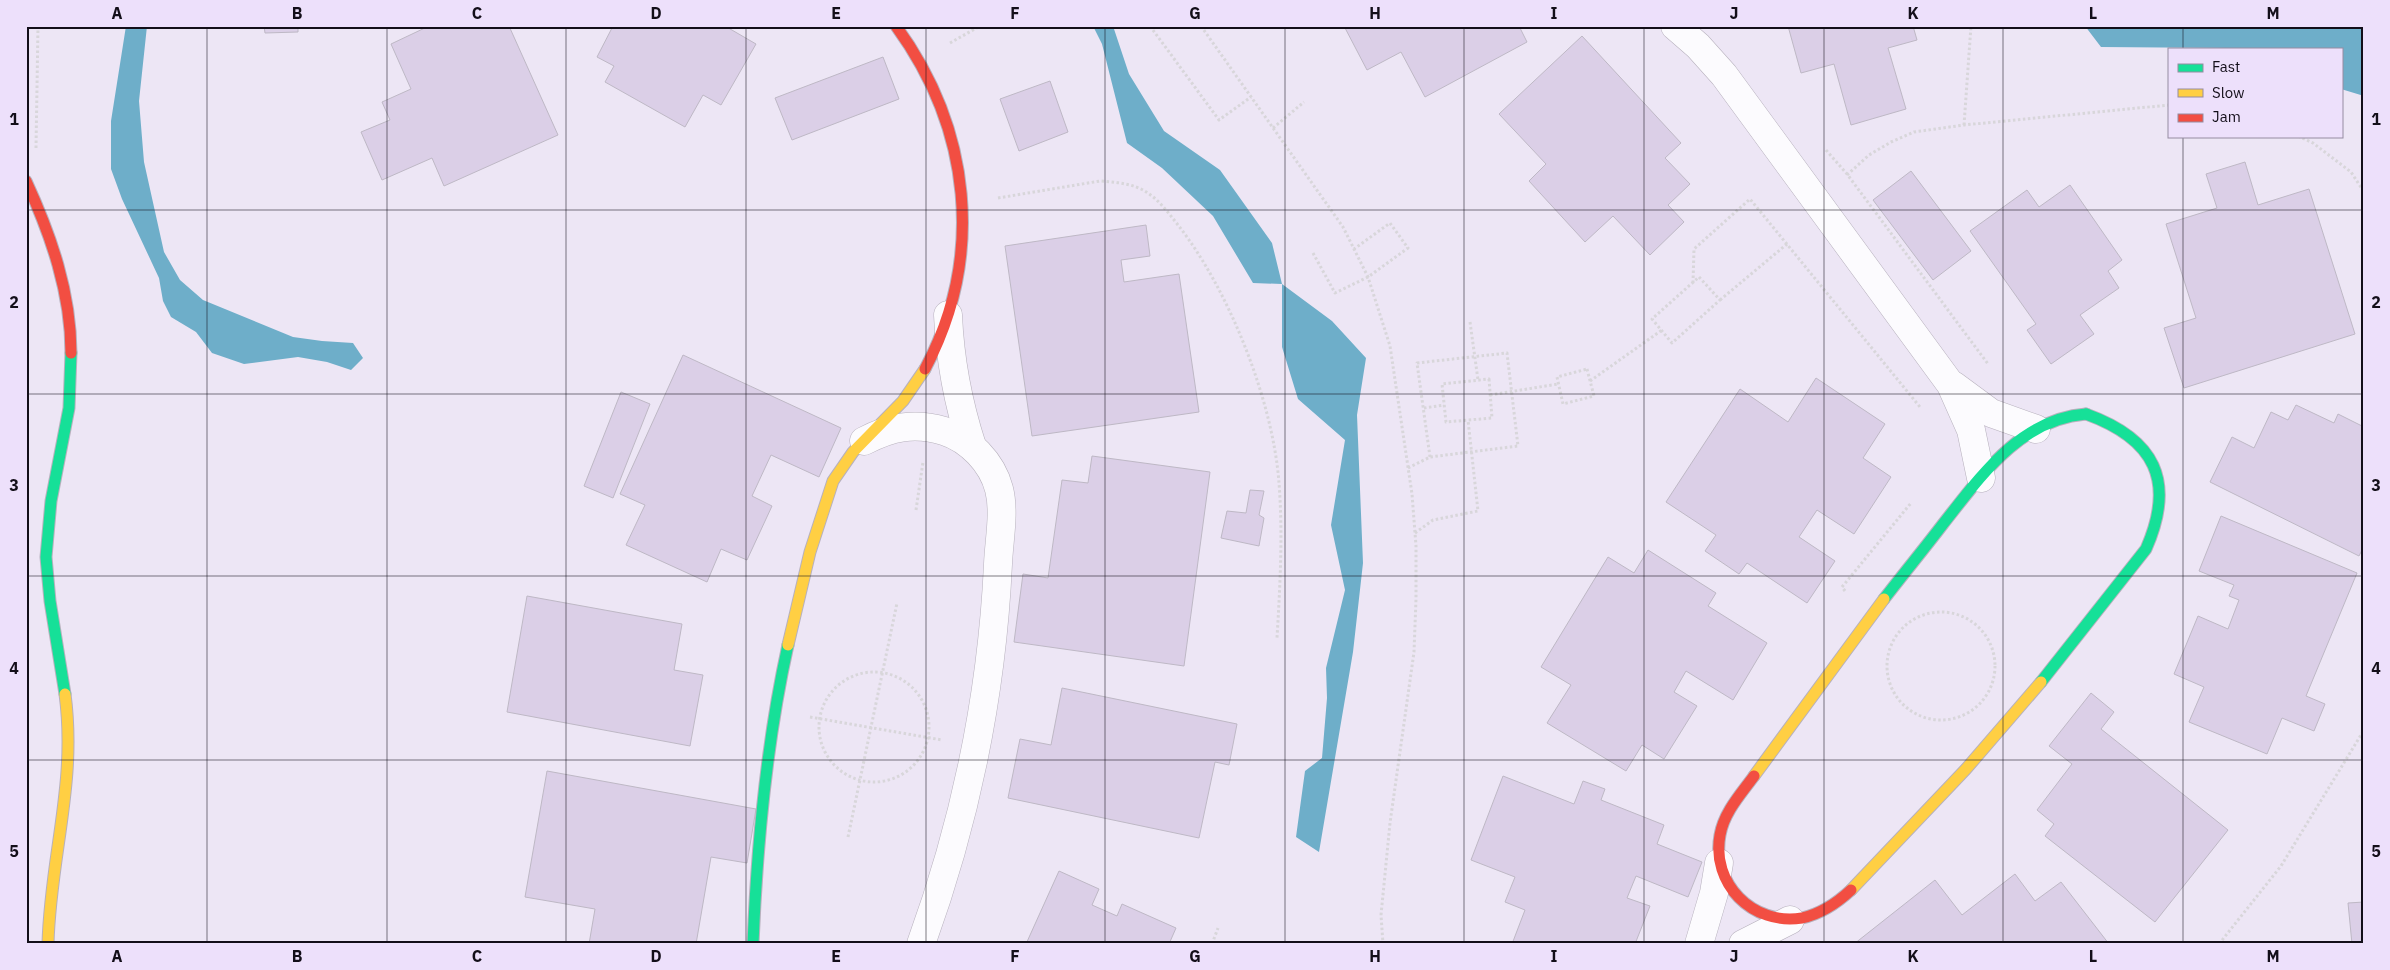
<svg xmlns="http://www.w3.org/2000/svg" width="2390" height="970" font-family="'IBM Plex Sans',sans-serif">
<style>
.water{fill:#6eaec9}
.building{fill:#dbcfe7;stroke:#beb8c5}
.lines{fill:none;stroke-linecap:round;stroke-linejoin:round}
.street-casing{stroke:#b7b1bd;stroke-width:29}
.fast-casing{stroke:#b7b1bd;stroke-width:13}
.slow-casing{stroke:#b7b1bd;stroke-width:13}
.jam-casing{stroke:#b7b1bd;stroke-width:13}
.path{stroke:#d8d6da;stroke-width:3;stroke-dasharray:2.5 2.5;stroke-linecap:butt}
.street{stroke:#fcfbfe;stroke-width:28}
.fast{stroke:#16e098;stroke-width:11}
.slow{stroke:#ffcf43;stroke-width:11}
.jam{stroke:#f24e42;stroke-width:11}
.grid{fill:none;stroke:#130e19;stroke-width:1;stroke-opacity:0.55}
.neatline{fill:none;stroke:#130e19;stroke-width:2}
.grid-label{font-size:16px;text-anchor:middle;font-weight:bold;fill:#130e19}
</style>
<rect width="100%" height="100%" fill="#ede6f5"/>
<g class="water">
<polygon points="126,26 147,26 139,101 144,162 164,252 180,280 203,300 293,337 322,341 353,343 363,358 351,370 327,362 298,357 244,364 212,353 196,332 171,317 163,301 159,278 122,199 111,169 111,121"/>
<polygon points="1093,26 1113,26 1129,74 1164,131 1220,170 1272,243 1282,284 1332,321 1366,358 1357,415 1363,563 1353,652 1319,852 1296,837 1305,771 1322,758 1327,698 1326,668 1345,590 1331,525 1345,440 1298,399 1282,347 1282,284 1253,283 1213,216 1162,168 1127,143 1102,44"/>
<polygon points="2085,26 2364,26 2364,96 2341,89 2341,49 2101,47"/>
</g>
<g class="building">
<polygon points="264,26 298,26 298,32 265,33"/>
<polygon points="429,26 509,26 558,135 444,186 432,158 382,180 361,132 390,120 382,102 411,89 391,44"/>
<polygon points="613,26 725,26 756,44 721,105 703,95 685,127 605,82 614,66 597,57"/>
<polygon points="1344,26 1519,26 1527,42 1425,97 1401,52 1367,70"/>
<polygon points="1788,26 1913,26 1917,40 1888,48 1906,109 1851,125 1834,64 1801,73"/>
<polygon points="1582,36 1681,143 1665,158 1690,184 1668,205 1684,222 1650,255 1613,216 1585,242 1529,181 1546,164 1499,114"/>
<polygon points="883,57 899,99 792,140 775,98"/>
<polygon points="1050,81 1068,132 1019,151 1000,99"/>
<polygon points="2245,162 2258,205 2309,189 2355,334 2184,388 2164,328 2196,318 2166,224 2217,208 2206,174"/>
<polygon points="1911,171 1971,251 1933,280 1873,200"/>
<polygon points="2070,185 2122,260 2108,271 2119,288 2080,315 2094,334 2051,364 2027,330 2036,324 1970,231 2027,190 2039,207"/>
<polygon points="1146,225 1150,256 1121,260 1124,282 1179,274 1199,412 1032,436 1005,246"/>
<polygon points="683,355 841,428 819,477 771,455 752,496 772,506 747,560 721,549 707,582 626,545 645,505 620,494"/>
<polygon points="1816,378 1885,424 1863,458 1891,477 1854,534 1817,510 1799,537 1835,561 1807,603 1747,563 1739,574 1705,551 1716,535 1666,502 1740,389 1788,422"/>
<polygon points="621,392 650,404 613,498 584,486"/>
<polygon points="2296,405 2334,423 2338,414 2364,427 2364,546 2359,556 2210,482 2232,437 2254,448 2271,412 2288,420"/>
<polygon points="1092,456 1210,472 1184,666 1014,642 1023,574 1048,578 1062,480 1088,483"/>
<polygon points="1250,490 1264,491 1259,515 1264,518 1259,546 1221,538 1227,511 1246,513"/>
<polygon points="2221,516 2357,573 2306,696 2325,704 2314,731 2282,718 2267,754 2189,722 2204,687 2174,674 2198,616 2228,629 2239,600 2229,596 2234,585 2199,571"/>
<polygon points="1648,550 1716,593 1708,606 1767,643 1733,700 1686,671 1674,692 1697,706 1664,759 1642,745 1626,771 1547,723 1571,685 1541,667 1608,557 1634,573"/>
<polygon points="527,596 682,624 674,670 703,675 690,746 507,712"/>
<polygon points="1062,688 1237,724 1229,765 1215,762 1199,838 1008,798 1020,739 1051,745"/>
<polygon points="2091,693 2114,712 2101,729 2228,830 2155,922 2045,836 2054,824 2037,810 2072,764 2049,746"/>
<polygon points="547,771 756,809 747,863 711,857 696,944 589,944 595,909 525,897"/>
<polygon points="1503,776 1574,804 1583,781 1605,789 1601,800 1664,825 1657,844 1702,862 1688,897 1636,876 1627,898 1650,906 1635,944 1512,944 1525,910 1505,902 1515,877 1471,860"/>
<polygon points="1059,871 1099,889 1092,905 1117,916 1122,904 1176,928 1169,944 1026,944"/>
<polygon points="2015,874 2035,901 2061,882 2109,944 1854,944 1935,880 1962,915"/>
<polygon points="2364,902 2364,944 2352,944 2348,903"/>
</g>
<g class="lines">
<g class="street-casing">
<g id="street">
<polyline points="1675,26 1698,46 1724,75 1951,385 1971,430 1981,478"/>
<path d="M948 315C950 361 958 403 972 446"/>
<polyline points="1953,385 1991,413 2036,429"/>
<path d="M864 441C891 427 914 422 944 431 969 439 992 462 999 489 1005 512 999 540 998 564 992 693 965 823 921 944"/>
<polyline points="1699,944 1714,893 1719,863"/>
<polyline points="1743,944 1790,920"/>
</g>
</g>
<g class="fast-casing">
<g id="fast">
<path d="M1884 599C1904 573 1924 549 1943 524 1981 476 2020 419 2086 414"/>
<path d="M2041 682 2146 549C2176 481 2155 439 2086 414"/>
<polyline points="65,694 50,601 46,557 51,501 69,408 71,353"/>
<path d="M753 944C757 844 766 744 788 645"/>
</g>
</g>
<g class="slow-casing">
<g id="slow">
<polyline points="788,645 810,552 833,481 853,452 903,401 925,369"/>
<polyline points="1754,776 1884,599"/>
<polyline points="1851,890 1966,769 2041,682"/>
<path d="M48 944C50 857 77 784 65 694"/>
</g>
</g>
<g class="jam-casing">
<g id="jam">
<path d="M896 26C971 129 985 256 925 369"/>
<path d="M26 181C51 235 71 293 71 353"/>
<path d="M1754 776C1741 794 1724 812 1720 835 1711 883 1752 926 1802 918 1820 914 1837 903 1851 890"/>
</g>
</g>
<g class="path">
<polyline points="1150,26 1219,120 1251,97"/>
<polyline points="1201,26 1343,227 1368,277 1390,346 1412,494 1416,546 1416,599 1414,652 1390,823 1381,915 1383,944"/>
<polyline points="950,43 980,26"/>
<polyline points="1964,125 1971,26"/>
<polyline points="1273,128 1304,102"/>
<polyline points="2298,136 2313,143 2351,172 2364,192"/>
<polyline points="36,148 38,26"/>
<polyline points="1826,150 1847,174 1988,364"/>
<polyline points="1847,175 1869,155 1891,142 1914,132 1964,125 2169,105"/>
<path d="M998 198 1100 181C1114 182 1128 183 1141 189 1157 197 1167 211 1178 225 1229 290 1273 401 1279 483 1283 534 1280 587 1277 638"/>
<polyline points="1313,253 1335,293 1368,277 1408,248 1390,223 1354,249"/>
<polygon points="1699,277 1720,300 1672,343 1652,319"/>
<polyline points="1693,283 1694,249 1750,199 1920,407"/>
<polyline points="1720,300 1787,244"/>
<polyline points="1470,322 1478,380"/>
<polygon points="1587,369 1594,396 1563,404 1557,377"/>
<polygon points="1489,379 1492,418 1446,422 1442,384"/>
<polyline points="1590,381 1662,330"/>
<polyline points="1490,395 1558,384"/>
<polyline points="1424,408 1444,405"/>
<polyline points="1408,468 1430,457 1518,446 1507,353 1417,363 1430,457"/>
<polyline points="916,510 923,462"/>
<polyline points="1415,533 1433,520 1478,511 1468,420"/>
<polyline points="1845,591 1842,587 1911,503"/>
<circle cx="1941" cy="666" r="54"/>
<circle cx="874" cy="727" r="55"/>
<polyline points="810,717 942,740"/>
<polyline points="848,837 897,603"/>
<polyline points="1212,944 1218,928"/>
<polyline points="2219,944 2281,866 2364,730"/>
</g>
<use href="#street" class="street"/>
<use href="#fast" class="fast"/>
<use href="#slow" class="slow"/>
<use href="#jam" class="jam"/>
</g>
<path class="grid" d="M207 26V944M387 26V944M566 26V944M746 26V944M926 26V944M1105 26V944M1285 26V944M1464 26V944M1644 26V944M1824 26V944M2003 26V944M2183 26V49M2183 136V944M26 210H2364M26 394H2364M26 576H2364M26 760H2364"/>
<rect width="2390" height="970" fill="none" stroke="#ede0fb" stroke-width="55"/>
<rect x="2168" y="48" width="175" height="90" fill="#ede0fb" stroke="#968ca1"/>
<rect x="2178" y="64" width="25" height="8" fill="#16e098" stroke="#968ca1"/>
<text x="2212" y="72" font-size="15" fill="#130e19">Fast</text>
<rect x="2178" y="89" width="25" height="8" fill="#ffcf43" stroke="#968ca1"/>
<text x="2212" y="98" font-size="15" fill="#130e19">Slow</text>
<rect x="2178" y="114" width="25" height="8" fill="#f24e42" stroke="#968ca1"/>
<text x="2212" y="122" font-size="15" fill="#130e19">Jam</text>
<rect x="28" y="28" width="2334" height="914" class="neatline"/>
<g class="grid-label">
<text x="117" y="19">A</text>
<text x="297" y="19">B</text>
<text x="477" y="19">C</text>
<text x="656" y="19">D</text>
<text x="836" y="19">E</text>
<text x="1015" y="19">F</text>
<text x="1195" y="19">G</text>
<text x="1375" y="19">H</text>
<text x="1554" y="19">I</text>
<text x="1734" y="19">J</text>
<text x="1913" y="19">K</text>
<text x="2093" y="19">L</text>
<text x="2273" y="19">M</text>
<text x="14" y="125">1</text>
<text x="2376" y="125">1</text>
<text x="14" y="308">2</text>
<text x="2376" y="308">2</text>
<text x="14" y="491">3</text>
<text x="2376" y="491">3</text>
<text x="14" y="674">4</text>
<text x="2376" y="674">4</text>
<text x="14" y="857">5</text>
<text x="2376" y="857">5</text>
<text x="117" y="962">A</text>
<text x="297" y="962">B</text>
<text x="477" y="962">C</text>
<text x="656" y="962">D</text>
<text x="836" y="962">E</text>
<text x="1015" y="962">F</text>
<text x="1195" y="962">G</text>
<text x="1375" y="962">H</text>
<text x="1554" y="962">I</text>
<text x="1734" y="962">J</text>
<text x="1913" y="962">K</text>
<text x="2093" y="962">L</text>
<text x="2273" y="962">M</text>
</g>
</svg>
